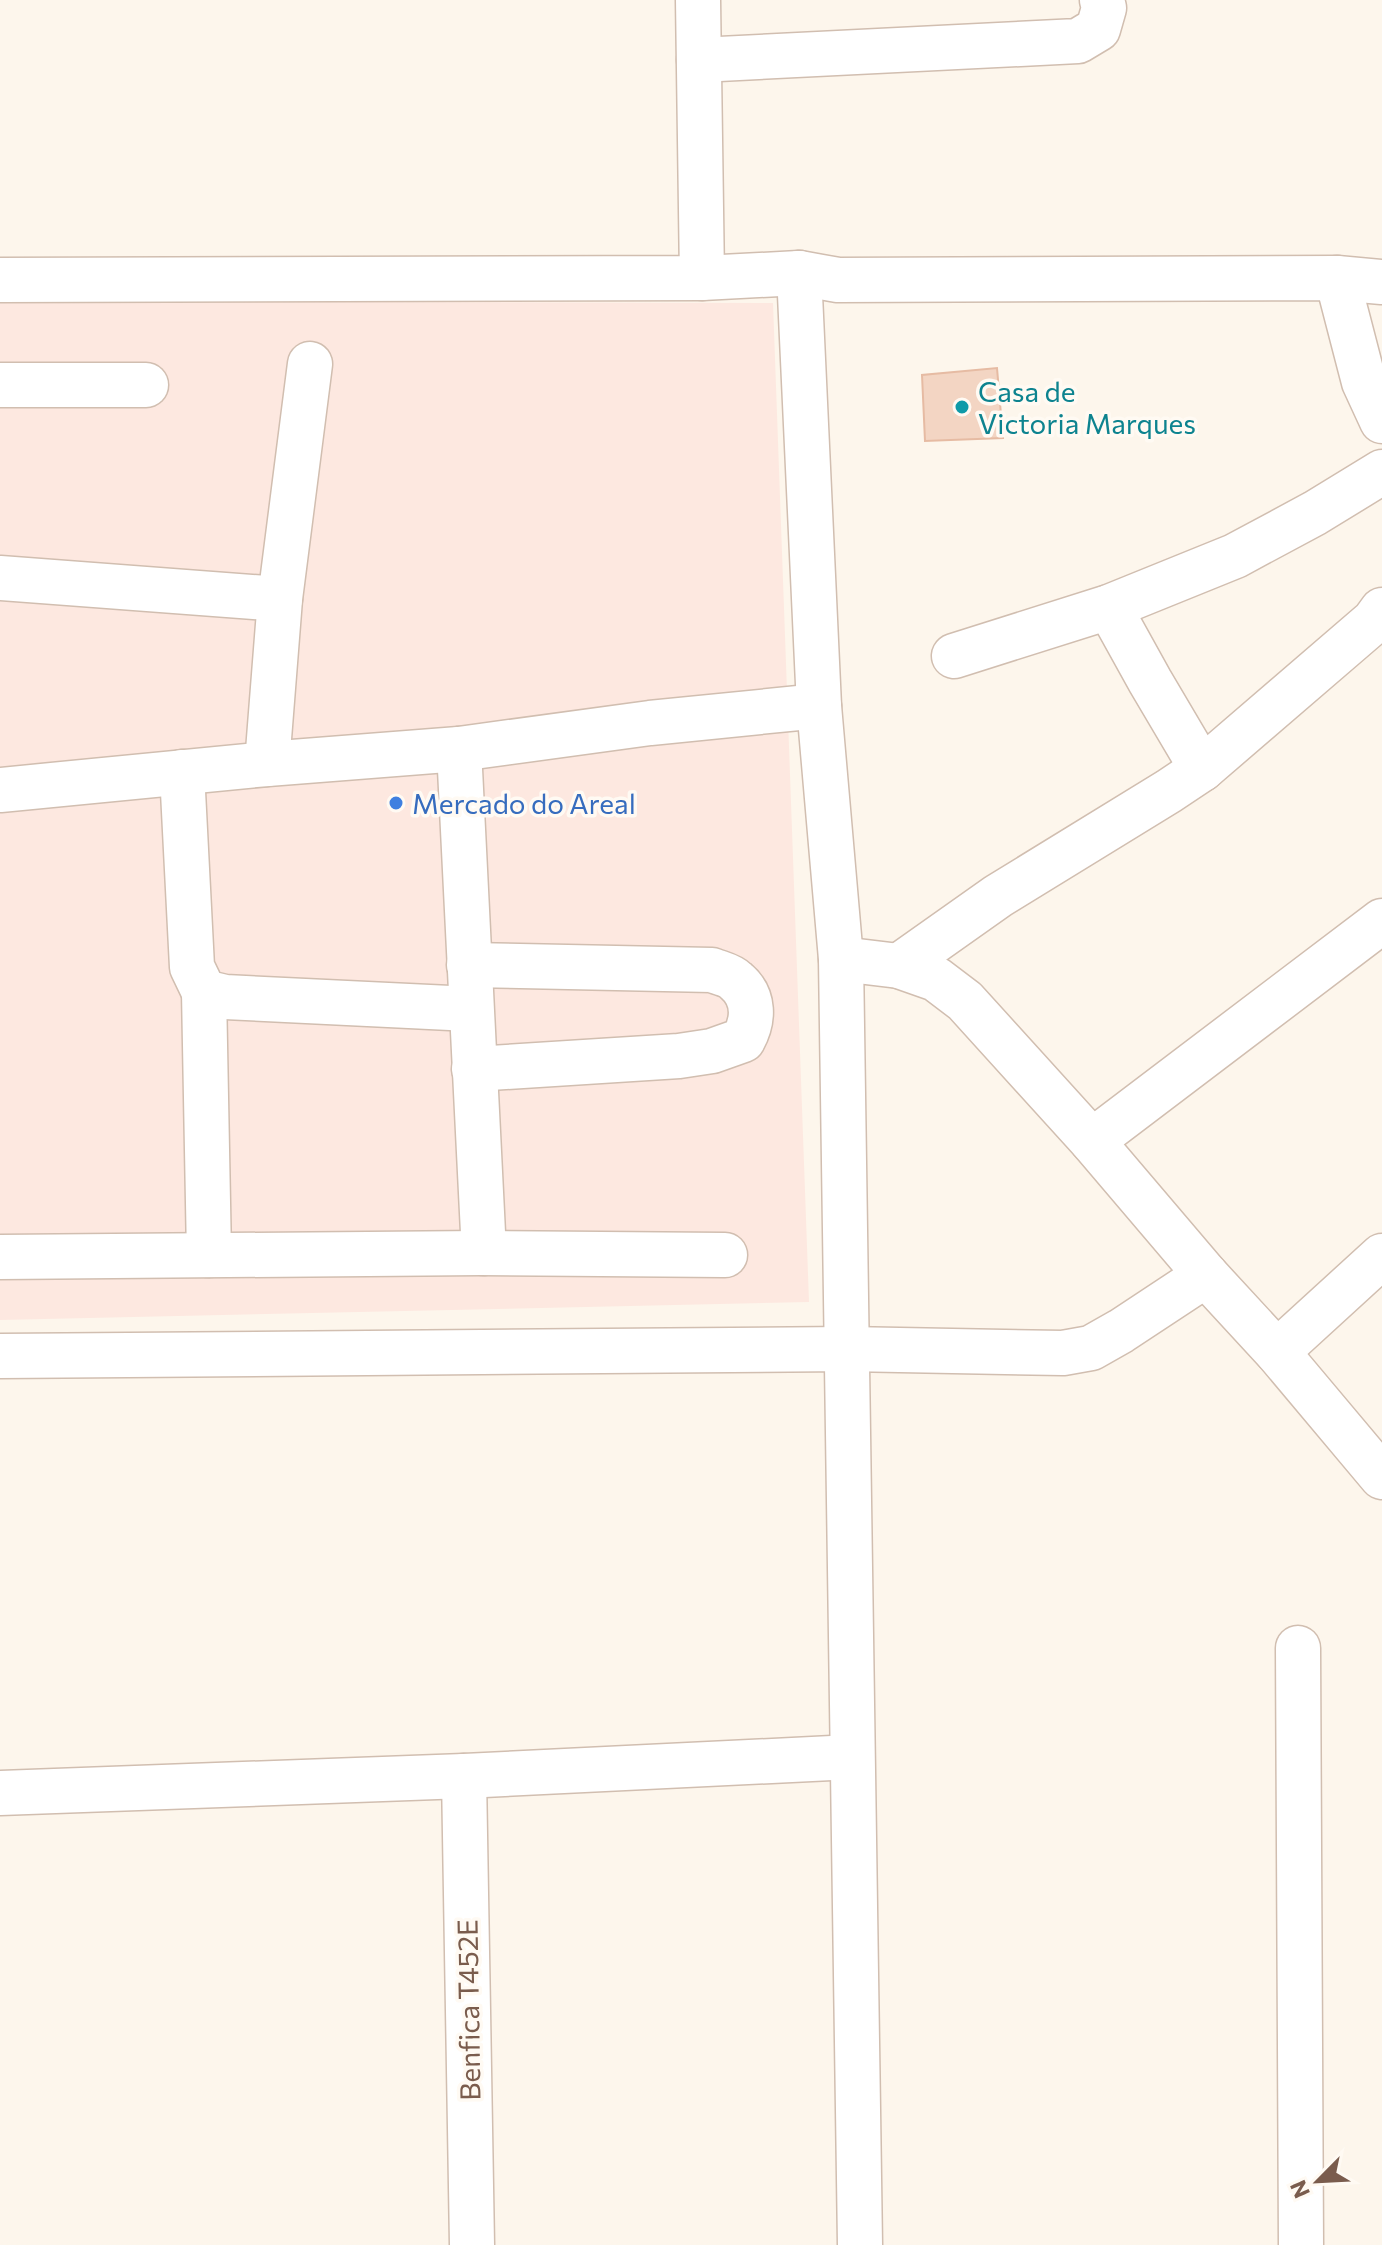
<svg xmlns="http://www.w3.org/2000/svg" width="1382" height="2245" font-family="Commissioner,sans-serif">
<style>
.commercial{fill:#fde8e0}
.building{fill:#f3d5c3;stroke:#e6bba3;stroke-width:2}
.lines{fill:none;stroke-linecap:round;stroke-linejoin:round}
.minor-casing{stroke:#d1beb0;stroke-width:47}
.minor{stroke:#fff;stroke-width:44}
.culture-dot{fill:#0f9aa8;stroke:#fffaf3;stroke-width:3}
.shop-dot{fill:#3f7fe0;stroke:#fffaf3;stroke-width:3}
.labels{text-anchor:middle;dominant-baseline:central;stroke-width:7;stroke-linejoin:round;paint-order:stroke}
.culture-label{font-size:28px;fill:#0d838f;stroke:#fffaf3;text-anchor:start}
.shop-label{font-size:28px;fill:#366cbe;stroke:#fffaf3;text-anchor:start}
.street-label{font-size:28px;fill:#7a5c4d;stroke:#fffaf3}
</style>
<rect width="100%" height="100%" fill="#fdf6ec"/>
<polygon class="commercial" points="0,301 773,303 809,1302 0,1320"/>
<polygon class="building" points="997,368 1003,438 925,441 922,375"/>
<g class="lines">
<g class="minor-casing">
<g id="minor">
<polyline points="698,0 702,278"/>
<polyline points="699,60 1078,41 1098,29 1104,8 1102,0"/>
<polyline points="799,273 819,706 841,959 860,2245"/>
<polyline points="1337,278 1364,382 1382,421"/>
<polyline points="0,280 702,278 799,273 838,280 1337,278 1382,282"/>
<polyline points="0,385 146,385"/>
<polyline points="0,578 280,599"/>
<polyline points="1109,607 1150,681 1202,769"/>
<polyline points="954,656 1109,607 1235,556 1315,513 1382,472"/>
<polyline points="459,749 484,1253"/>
<polyline points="267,764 280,599 310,364"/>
<polyline points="182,772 192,967 204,992 225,997 471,1009"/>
<polyline points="0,790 267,764 459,749 650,723 819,706"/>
<polyline points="841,959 899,966 936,979 965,1001 1092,1141 1206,1275 1277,1352 1382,1477"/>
<path d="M469 965 712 970C719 973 730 975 736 981 755 997 754 1020 743 1040L712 1051 679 1056 474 1069"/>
<polyline points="899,966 998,896 1169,791 1202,769 1374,621 1382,610"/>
<polyline points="204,992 209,1255"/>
<polyline points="1092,1141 1382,921"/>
<polyline points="0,1257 481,1253 725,1255"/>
<polyline points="1277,1352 1382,1256"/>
<polyline points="0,1356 847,1349 1063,1353 1091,1348 1121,1331 1206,1275"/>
<polyline points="1298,1648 1301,2245"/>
<polyline points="464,1776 472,2245"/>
<polyline points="0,1793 464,1776 852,1757"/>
</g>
</g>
<use href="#minor" class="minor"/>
</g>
<circle class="culture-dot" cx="962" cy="407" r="8"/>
<circle class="shop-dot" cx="396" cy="803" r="8"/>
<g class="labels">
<g class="culture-label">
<text x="978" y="391">Casa de<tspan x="978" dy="32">Victoria Marques</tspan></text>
</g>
<g class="shop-label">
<text x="412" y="803">Mercado do Areal</text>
</g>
<g class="street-label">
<text transform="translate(468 2010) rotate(-91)">Benfica T452E</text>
</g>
</g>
<g transform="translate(1318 2181) rotate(246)" stroke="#fffaf3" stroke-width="6" paint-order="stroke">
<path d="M0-6L14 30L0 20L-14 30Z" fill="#7a5c4d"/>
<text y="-12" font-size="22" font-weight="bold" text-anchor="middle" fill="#7a5c4d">N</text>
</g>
</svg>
